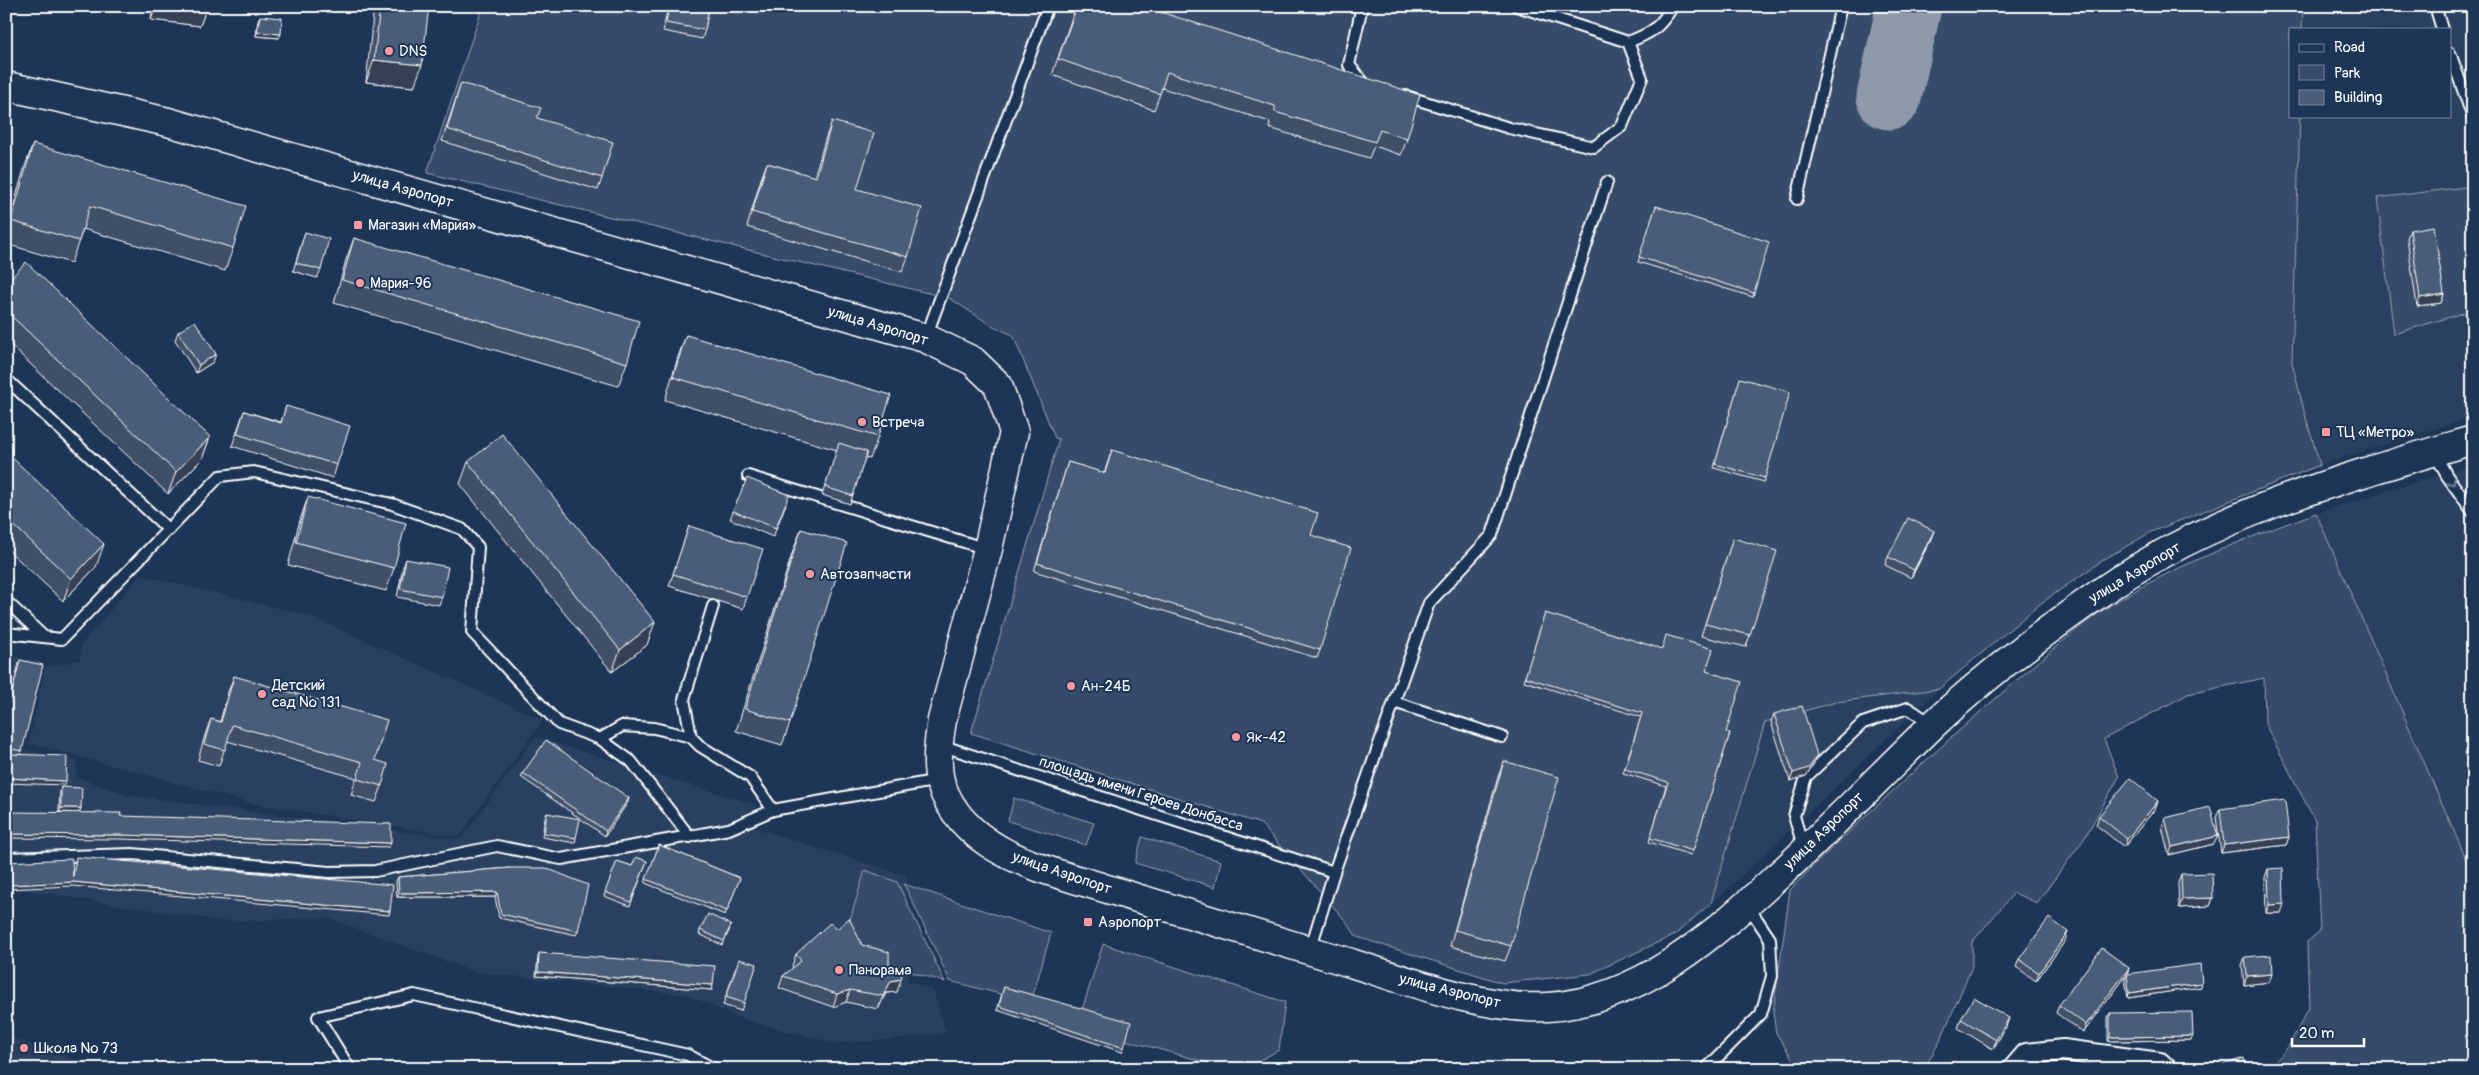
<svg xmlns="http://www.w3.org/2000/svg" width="2479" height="1075" font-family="Pangolin,sans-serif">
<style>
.built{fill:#2a4161}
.green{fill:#364b69;stroke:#9aa5b4}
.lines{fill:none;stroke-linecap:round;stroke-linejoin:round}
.taxiway{stroke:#8e9aab;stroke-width:65}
.lane-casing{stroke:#fff;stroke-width:14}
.street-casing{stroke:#fff;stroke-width:24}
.secondary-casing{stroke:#fff;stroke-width:31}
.lane{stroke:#1d3557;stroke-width:10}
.street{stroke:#1d3557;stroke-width:20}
.secondary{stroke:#1d3557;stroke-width:28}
.wall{fill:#405068;stroke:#fff}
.shaded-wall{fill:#344155;stroke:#fff}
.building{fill:#4a5d79;stroke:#fff}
.oneway{stroke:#6c7c92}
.poi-dot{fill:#ff9aa2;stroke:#1d3557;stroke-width:2}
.labels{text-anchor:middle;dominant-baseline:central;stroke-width:4;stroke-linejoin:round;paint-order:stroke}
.poi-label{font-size:15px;fill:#fff;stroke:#1d3557;text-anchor:start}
.street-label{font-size:15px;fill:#fff;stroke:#1d3557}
</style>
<rect width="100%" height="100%" fill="#1d3557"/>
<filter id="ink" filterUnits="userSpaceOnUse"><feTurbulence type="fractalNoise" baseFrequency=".02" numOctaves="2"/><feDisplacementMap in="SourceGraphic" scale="10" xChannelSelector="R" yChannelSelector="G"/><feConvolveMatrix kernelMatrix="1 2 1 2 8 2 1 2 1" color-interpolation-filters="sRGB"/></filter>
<g filter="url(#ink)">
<g class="built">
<polygon points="2303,6 2473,6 2473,186 2377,198 2394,334 2473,310 2473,417 2320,465 2304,411 2292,362 2300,116 2450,116 2450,29 2302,29"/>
<polygon points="2473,464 2473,875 2316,513"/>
<polygon points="140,575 308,615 543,720 459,837 251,803 29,743 45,667 80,660 81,645"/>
<polygon points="6,655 41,662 19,749 76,761 77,777 127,795 461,839 535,737 756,805 755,828 907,876 908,981 933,990 946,1033 886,1040 834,1043 742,1019 688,995 475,972 328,918 221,921 25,890 6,892"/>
<polygon points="1939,689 1726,891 1711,903 1765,722 1836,702"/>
<polygon points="6,1036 78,1061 75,1069 6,1069"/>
</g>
<g class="green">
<polygon points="483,6 2303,6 2302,29 2290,29 2290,116 2300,116 2292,362 2304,411 2320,465 2151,532 2103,560 2040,604 1939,689 1836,702 1765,722 1711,903 1676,934 1590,974 1503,983 1357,937 1345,920 1261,824 971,733 1059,439 1055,438 1013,335 991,325 949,298 427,173"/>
<polygon points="2473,186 2473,310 2394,334 2377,198"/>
<path d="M2316 513 2473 875V1069H2269L2288 1047 2309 1008 2307 942 2320 931 2315 821 2265 724 2264 678 2188 694 2104 739 2119 777 2084 839 2037 903 2014 893 1972 942V967L1940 1041 1924 1069H1799L1776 1033 1773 1012 1790 890 1815 864C1885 798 1955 732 2029 670 2058 645 2088 618 2122 598 2183 562 2250 537 2316 513Z"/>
<polygon points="1014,798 1094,823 1086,845 1008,821"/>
<polygon points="1142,837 1221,861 1215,887 1135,863"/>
<polygon points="865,870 897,882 945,982 861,957 846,933"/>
<polygon points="904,884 1051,933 1031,1002 950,981"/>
<polygon points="1103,944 1285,1002 1279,1050 1243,1069 1231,1069 1125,1040 1080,1016"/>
</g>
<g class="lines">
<polyline class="taxiway" points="1889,97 1909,6"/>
<g class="lane-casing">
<g id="lane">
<polyline points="1362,6 1349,65 1364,83"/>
<polyline points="2435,6 2442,29"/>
<path d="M1628 42C1652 33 1659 28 1673 6"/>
<polyline points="2450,53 2473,118"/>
<polyline points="1406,96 1509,128 1594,147 1622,126 1642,78 1628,42 1517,6"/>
<polyline points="1797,199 1841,6"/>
<polyline points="926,337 1048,6"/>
<polyline points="6,379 169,530"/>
<polyline points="2434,452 2447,476 2473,512"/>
<polyline points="748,476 987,549"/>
<polyline points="6,601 44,637"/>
<polyline points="713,606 684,699 691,737 700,746 750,777 773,810"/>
<polyline points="6,633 62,639 220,476 254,472 392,504 462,529 478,547 472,632 559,724 600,739 631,761 690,837"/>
<polyline points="1394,702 1502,737"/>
<polyline points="600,739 622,726 654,728 691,737"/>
<polyline points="940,745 1334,872"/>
<polyline points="1804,849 1794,816 1806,777 1863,723 1908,708 1932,724"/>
<polyline points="6,858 132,854 329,872 375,871 497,846 561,859 729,829 773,810 939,780"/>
<polyline points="1310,950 1334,872 1429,603 1492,535 1607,182"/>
<polyline points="350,1069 318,1017 414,995 688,1055 714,1069"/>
<polyline points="1706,1069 1761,1014 1772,976 1770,939 1748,906"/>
</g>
</g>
<g class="street-casing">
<polyline id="street" points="2013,1069 2026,1054 2063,1050 2160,1063 2166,1069"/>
</g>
<g class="secondary-casing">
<path id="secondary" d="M6 86 168 122 925 338 973 361 998 385 1014 432 988 549 942 720C939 739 935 765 941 784 964 852 1043 869 1104 888 1187 913 1269 938 1351 963 1408 981 1489 1011 1548 1007 1645 1001 1721 928 1789 866 1838 820 1885 771 1934 724 1987 674 2047 630 2107 588 2213 514 2350 476 2473 440"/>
</g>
<use href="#lane" class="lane"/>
<use href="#street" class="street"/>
<use href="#secondary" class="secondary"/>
</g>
<g class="wall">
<polygon points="153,6 207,6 200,26 151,20"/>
<polygon points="374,6 429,6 414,87 366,82"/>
<polygon points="668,6 709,6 705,30 702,39 663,31"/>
<polygon points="1076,6 1407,139 1401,155 1374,146 1369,158 1269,128 1270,122 1162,88 1154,110 1052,75"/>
<polygon points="260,16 279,38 256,36 258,20"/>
<polygon points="461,83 537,118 602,178 598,190 442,141"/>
<polygon points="832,121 857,189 908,257 902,272 747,227 761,179 767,163 814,177 826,137"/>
<polygon points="33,144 233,248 225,271 83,229 71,263 6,244 6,231 25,166"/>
<polygon points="1656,206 1754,293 1753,297 1638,262"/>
<polygon points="2410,230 2444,294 2441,303 2417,306 2407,238"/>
<polygon points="305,232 321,270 317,278 293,271"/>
<polygon points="354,238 627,363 618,386 334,303 346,260"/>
<polygon points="6,283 210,437 202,459 168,494 6,341"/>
<polygon points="178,332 213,362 196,373 175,340"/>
<polygon points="686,335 878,437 870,459 865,458 850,504 822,495 837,450 665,400 678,357"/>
<polygon points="1739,382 1765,478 1764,482 1714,468"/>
<polygon points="286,406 337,465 333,478 232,446 244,411 281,422"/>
<polygon points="1112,450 1311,535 1320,650 1317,658 1034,571 1068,462 1104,473"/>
<polygon points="6,452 96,567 63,601 6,548"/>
<polygon points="468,462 647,645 612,672 460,484"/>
<polygon points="308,497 394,568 386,591 288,565 300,520"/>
<polygon points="786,504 773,537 730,519 733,511"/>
<polygon points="689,526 747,597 743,609 669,586"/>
<polygon points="801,529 790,723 782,745 736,731 793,551"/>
<polygon points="1733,538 1750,635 1746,647 1701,636"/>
<polygon points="1931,539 1911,578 1885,565 1888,557"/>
<polygon points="406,559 442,597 439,605 397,597 403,567"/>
<polygon points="1545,613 1706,671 1726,732 1730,733 1691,855 1649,842 1666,786 1623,773 1641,717 1524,681"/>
<polygon points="20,660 22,751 21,754 66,781 64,785 14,754 6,752 6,715"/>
<polygon points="234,676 375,760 382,786 376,802 351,795 356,778 227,741 219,766 198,760 205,735 211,719 220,722 228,692"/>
<polygon points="1774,714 1814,763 1806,776 1790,781 1771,722"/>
<polygon points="1504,761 1511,946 1505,961 1450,946 1498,777"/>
<polygon points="523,773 628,802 605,836 521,777"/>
<polygon points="61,787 81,808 79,813 59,812 60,791"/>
<polygon points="2158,801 2155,809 2124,847 2096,825 2099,816"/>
<polygon points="2220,809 2289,837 2286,845 2221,853 2216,817"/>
<polygon points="547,813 576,838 575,843 542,837 545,817"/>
<polygon points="2165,818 2214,844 2169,855 2162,827"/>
<polygon points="659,845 740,878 725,915 645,883"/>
<polygon points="617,861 632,866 647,861 630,906 604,896"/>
<polygon points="510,868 578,931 576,935 499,918 495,897 397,897 396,881 398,877"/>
<polygon points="2268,869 2281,913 2266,913 2265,877"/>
<polygon points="2181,874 2213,898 2210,906 2179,908 2178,883"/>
<polygon points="730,929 722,945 699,934 700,930"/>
<polygon points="2065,941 2036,981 2016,967 2019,959"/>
<polygon points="862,945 889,965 897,992 886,993 878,1009 846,1002 833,1007 779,988 783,976 793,968 792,966 796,954"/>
<polygon points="539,953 712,990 536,976 538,957"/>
<polygon points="2245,957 2269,982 2244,985 2242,965"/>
<polygon points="736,967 744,1003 741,1011 723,1005"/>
<polygon points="2129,968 2126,976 2083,1033 2056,1013 2059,1005"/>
<polygon points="2127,974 2201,987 2128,998 2125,979"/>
<polygon points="1004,987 1124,1048 1122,1052 997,1010"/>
<polygon points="2110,1013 2191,1040 2108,1041 2108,1018"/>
<polygon points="1961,1019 2006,1027 1993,1049 1958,1028"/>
</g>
<g class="shaded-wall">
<polygon points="156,6 207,6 200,26 151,20"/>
<polygon points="257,32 281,34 279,38 256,36"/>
<polygon points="374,60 422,65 414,87 366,82"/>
<polygon points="2444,294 2441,303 2417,306 2420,298"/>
<polygon points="216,354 213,362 196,373 199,365"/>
<polygon points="210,437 202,459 168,494 176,472"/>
<polygon points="1934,531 1931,539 1911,578 1914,570"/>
<polygon points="104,544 96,567 63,601 71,579"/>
<polygon points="655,622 647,645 612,672 620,650"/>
<polygon points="1817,755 1814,763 1806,776 1790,781 1793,773"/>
<polygon points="6,778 66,781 64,785 6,783"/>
<polygon points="629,798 628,802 605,836 606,831"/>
<polygon points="2158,801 2155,809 2124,847 2127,839"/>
<polygon points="61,808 81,808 79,813 59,812"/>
<polygon points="6,834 120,835 391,843 389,847 118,839 6,838"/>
<polygon points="2218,836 2214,844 2169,855 2172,847"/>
<polygon points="2289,837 2286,845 2221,853 2224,845"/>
<polygon points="73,882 390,911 389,915 72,886 6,889 6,885"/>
<polygon points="497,892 495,897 397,897 399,893"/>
<polygon points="2213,898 2210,906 2179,908 2182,899"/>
<polygon points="2284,904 2281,913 2266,913 2269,905"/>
<polygon points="2068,932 2065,941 2036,981 2039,973"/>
<polygon points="2129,968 2126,976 2083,1033 2086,1025"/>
<polygon points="538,972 713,985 712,990 536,976"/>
<polygon points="2272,974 2269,982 2244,985 2247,976"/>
<polygon points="901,979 897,992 886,993 878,1009 883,996 891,981"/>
<polygon points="2202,983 2201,987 2128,998 2129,993"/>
<polygon points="850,990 846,1002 833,1007 837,994"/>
<polygon points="2009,1018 2006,1027 1993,1049 1996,1040"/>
<polygon points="2193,1036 2191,1040 2108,1041 2110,1037"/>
</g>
<g class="building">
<polygon points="380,6 429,6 422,65 374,60"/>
<polygon points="669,6 709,6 705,30 666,23"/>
<polygon points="1077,6 1142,6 1420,95 1407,139 1380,130 1375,142 1275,112 1275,106 1167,72 1160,94 1058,59"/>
<polygon points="260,16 282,18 281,34 257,32"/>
<polygon points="461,83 541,108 537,118 613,142 602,178 447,129"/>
<polygon points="832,121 874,133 857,189 922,208 908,257 752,212 767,163 816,177"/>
<polygon points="33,144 246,206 233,248 90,206 79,241 11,221"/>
<polygon points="1656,206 1769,242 1754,293 1639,257"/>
<polygon points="2434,226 2444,294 2420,298 2410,230"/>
<polygon points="305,232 329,239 321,270 296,263"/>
<polygon points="354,238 639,321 627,363 342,280"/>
<polygon points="26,262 210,437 176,472 6,311 6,283"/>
<polygon points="195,321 216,354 199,365 178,332"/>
<polygon points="686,335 891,395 878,437 673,377"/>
<polygon points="1740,378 1790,392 1765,478 1715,464"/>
<polygon points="286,406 350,426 337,465 237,434 244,411 281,423"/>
<polygon points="502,434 655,622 620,650 468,462"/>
<polygon points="839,443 867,452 853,496 825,487"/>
<polygon points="1112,450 1318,513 1311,535 1351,548 1320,650 1037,563 1068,462 1105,473"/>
<polygon points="6,452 104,544 71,579 6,518"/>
<polygon points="747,478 789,495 776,528 733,511"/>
<polygon points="308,497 406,523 394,568 296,542"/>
<polygon points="1908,518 1934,531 1914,570 1888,557"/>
<polygon points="689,526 763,549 747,597 673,574"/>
<polygon points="801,529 847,543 790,723 745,709"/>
<polygon points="1733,538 1777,551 1750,635 1705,624"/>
<polygon points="406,559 448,567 442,597 400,589"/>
<polygon points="1545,613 1662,649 1666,635 1713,649 1706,671 1742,682 1726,732 1730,733 1693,851 1650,838 1668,782 1625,769 1642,713 1525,677"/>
<polygon points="20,660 43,665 22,751 6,748 6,717"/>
<polygon points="234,676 387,720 375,760 388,764 382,786 357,779 362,762 232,725 225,750 204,744 211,719 221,722"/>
<polygon points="1802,706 1817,755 1809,768 1793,773 1774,714"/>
<polygon points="546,740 629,798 606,831 523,773"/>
<polygon points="6,754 67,756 66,781 6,778"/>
<polygon points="1504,761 1559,777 1511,946 1455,930"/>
<polygon points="2130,778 2158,801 2127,839 2099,816"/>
<polygon points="61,787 82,788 81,808 61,808"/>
<polygon points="2285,800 2289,837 2224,845 2220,809"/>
<polygon points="2210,807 2218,836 2172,847 2165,818"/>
<polygon points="6,812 121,813 120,816 391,824 391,843 120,835 6,834"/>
<polygon points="547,813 580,819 576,838 544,833"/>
<polygon points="659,845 740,878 727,911 646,879"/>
<polygon points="76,857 393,885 390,911 73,882 6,885 6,862 72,859 73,877"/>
<polygon points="636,857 647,861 631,902 605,892 617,861 632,866"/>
<polygon points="510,868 546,868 588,885 578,931 501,914 497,892 399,893 398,877"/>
<polygon points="2283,868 2284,904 2269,905 2268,869"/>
<polygon points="2212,873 2213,898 2182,899 2181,874"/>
<polygon points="708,914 731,925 724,941 700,930"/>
<polygon points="849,918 862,945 889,952 889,965 904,967 901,979 891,981 883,996 850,990 837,994 783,976 801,961 796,954 830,923 837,929"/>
<polygon points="2049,918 2068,932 2039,973 2019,959"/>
<polygon points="2102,948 2129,968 2086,1025 2059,1005"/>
<polygon points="539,953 715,966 713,985 538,972"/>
<polygon points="2271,955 2272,974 2247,976 2245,957"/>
<polygon points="739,959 757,964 744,1003 726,997"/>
<polygon points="2200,964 2202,983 2129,993 2127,974"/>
<polygon points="1004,987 1131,1022 1124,1048 999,1006"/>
<polygon points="1974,997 2009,1018 1996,1040 1961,1019"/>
<polygon points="2192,1012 2193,1036 2110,1037 2110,1013"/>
<polygon points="2244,1058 2247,1069 2210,1069"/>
</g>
<defs><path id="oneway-chevron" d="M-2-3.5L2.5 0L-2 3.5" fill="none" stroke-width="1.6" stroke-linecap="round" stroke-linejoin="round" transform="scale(1.25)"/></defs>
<use class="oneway" href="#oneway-chevron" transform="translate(2452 482) rotate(55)"/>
</g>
<g class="poi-dot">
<circle cx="389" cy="51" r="5"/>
<rect x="353" y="220" width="10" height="10" rx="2.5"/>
<circle cx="360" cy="283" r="5"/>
<circle cx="862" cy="422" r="5"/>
<rect x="2321" y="427" width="10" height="10" rx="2.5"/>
<circle cx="810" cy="574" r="5"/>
<circle cx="1071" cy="686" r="5"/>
<circle cx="262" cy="694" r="5"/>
<circle cx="1236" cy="737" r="5"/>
<rect x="1083" y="917" width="10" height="10" rx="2.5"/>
<circle cx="839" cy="970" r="5"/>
<circle cx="24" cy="1048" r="5"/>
</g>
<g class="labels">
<g class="poi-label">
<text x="399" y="51">DNS</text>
<text x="368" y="225">Магазин «Мария»</text>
<text x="370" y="283">Мария-96</text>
<text x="872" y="422">Встреча</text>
<text x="2336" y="432">ТЦ «Метро»</text>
<text x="820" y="574">Автозапчасти</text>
<text x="272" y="685">Детский<tspan x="272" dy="17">сад № 131</tspan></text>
<text x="1081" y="686">Ан-24Б</text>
<text x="1246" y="737">Як-42</text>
<text x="1098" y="922">Аэропорт</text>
<text x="849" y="970">Панорама</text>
<text x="34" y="1048">Школа № 73</text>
</g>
<g class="street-label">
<text transform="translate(403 189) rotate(16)">улица Аэропорт</text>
<text transform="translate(878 326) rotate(17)">улица Аэропорт</text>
<text transform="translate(2135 573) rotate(-31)">улица Аэропорт</text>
<text transform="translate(1141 794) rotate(18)">площадь имени Героев Донбасса</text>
<text transform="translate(1824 831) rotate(-44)">улица Аэропорт</text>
<text transform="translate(1062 873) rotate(19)">улица Аэропорт</text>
<text transform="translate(1450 991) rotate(14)">улица Аэропорт</text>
</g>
</g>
<rect width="2479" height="1075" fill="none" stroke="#1d3557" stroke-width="25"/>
<rect x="12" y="12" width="2454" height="1050" fill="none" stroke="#fff" stroke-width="2" filter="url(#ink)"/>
<rect x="2289" y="28" width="162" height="90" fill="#1d3557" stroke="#77869a"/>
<rect x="2299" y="44" width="25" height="8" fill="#1d3557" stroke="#77869a"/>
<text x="2334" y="52" font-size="15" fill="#ffffff">Road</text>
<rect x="2299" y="65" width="25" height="15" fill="#364b69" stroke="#77869a"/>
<text x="2334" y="78" font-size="15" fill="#ffffff">Park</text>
<rect x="2299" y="90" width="25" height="15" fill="#4a5d79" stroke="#77869a"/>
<text x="2334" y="102" font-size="15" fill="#ffffff">Building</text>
<path d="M2292 1038v8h72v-8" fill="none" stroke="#ffffff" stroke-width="2.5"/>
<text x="2299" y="1038" font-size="15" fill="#ffffff" stroke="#1d3557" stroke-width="4" paint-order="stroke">20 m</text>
</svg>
